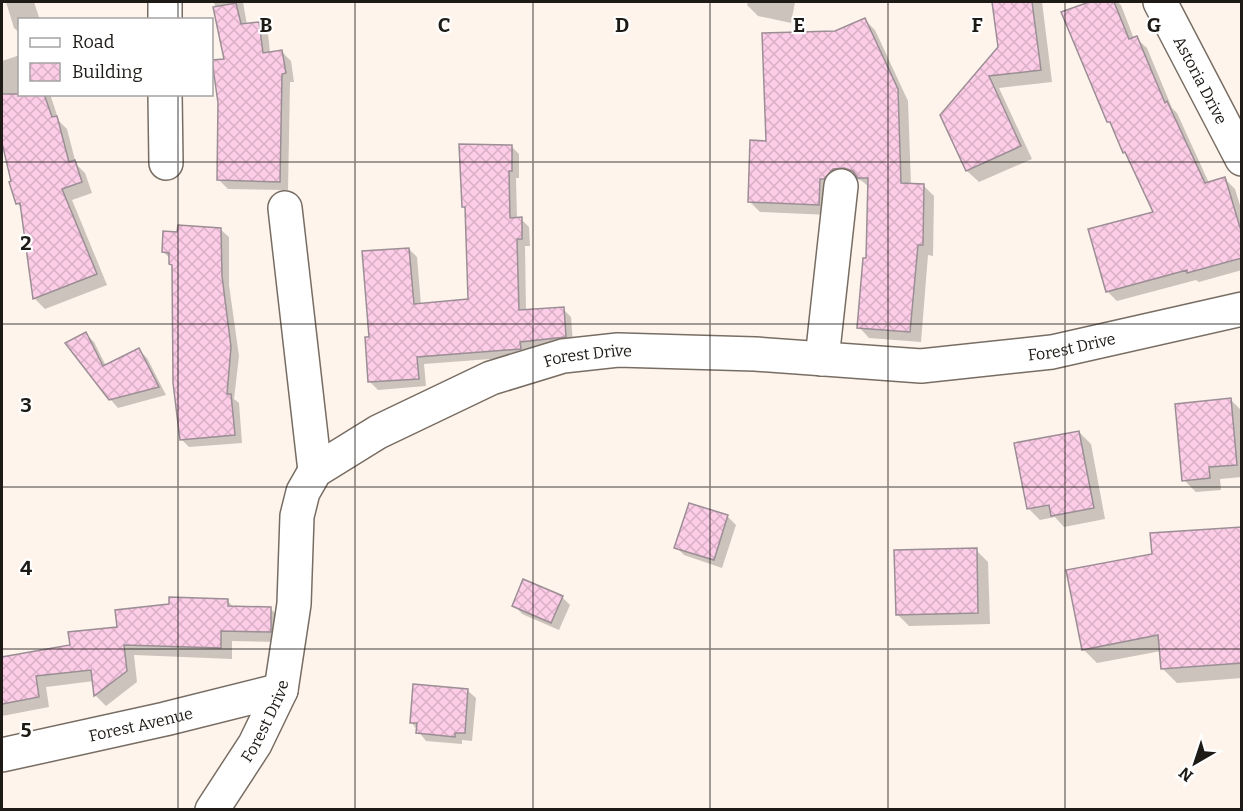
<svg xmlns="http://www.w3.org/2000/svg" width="1243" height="811" font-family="Bitter,serif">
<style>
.shadow{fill:#0003}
.building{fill:url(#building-cross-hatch);stroke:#9c8e95;stroke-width:1.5}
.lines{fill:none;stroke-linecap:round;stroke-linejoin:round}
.minor-casing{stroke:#786d63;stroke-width:36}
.minor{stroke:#fff;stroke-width:33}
.grid{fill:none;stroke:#1e1a16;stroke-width:1.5;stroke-opacity:0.55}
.labels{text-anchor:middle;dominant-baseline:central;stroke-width:4.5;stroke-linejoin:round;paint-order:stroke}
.street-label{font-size:16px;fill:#1e1a16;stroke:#fff}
.grid-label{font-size:20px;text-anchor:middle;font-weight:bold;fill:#1e1a16;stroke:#fff;stroke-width:4.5;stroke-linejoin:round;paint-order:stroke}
</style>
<defs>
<pattern id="building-cross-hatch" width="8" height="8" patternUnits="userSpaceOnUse" patternTransform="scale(1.5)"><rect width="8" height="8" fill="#fdcde7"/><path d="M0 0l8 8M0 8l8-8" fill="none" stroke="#d8afc5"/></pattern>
</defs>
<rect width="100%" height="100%" fill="#fef4eb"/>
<g class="shadow">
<polygon points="6,2 34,2 40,20 20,20 20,33 14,28"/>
<polygon points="214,2 243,2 247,25 259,24 268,33 270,53 282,52 291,61 294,82 290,82 288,190 228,189 219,180 226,60"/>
<polygon points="748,2 795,2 791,23 758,16 747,5"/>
<polygon points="994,2 1042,2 1052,82 999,88 1032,159 979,182 967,171 942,115 999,47"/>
<polygon points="1093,2 1117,2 1121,5 1134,39 1136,38 1147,48 1172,108 1177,113 1209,183 1225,179 1235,189 1242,212 1242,270 1199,282 1196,280 1117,301 1107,291 1155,213 1113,126 1109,122 1063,13"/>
<polygon points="864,19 875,30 908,101 911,185 923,185 934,196 933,256 928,255 921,342 869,338 859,327 867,260 869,187 862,181 855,178 844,179 830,215 760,212 749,201 768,142 835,33"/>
<polygon points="20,55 20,94 50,94 59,121 67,129 76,164 85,173 92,193 72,200 107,285 45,309 35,299 22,209 17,203 2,139 2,61"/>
<polygon points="511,146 519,154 519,178 516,178 517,219 521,219 529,227 530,246 525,246 526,311 563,309 571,317 573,344 527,349 528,356 424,364 426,386 378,390 370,382 371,338 409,249 417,257 421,305 469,301 467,209 464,206"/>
<polygon points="220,229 229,237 229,285 239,356 234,399 239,403 242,443 189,447 181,439 174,267 170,264 170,259 164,252 179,233"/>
<polygon points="86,334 94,342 106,366 139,350 147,358 166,395 118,408 110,399"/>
<polygon points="1231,400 1242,411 1242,477 1220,479 1221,490 1196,492 1184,480"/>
<polygon points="1079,432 1091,444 1105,519 1064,527 1055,517 1040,520 1028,508"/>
<polygon points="689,505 728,517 736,525 722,568 684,555 676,547"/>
<polygon points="1242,528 1242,678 1177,683 1162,668 1161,651 1097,663 1083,649 1154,555"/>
<polygon points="976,550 988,562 990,624 909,626 897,614"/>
<polygon points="562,597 570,605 559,630 522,614 514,605"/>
<polygon points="227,600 234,608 271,609 281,620 281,642 232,641 232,659 134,655 137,682 106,706 95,695 94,681 46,687 49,707 2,716 2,659 71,646 119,628"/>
<polygon points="467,690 476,698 472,741 462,740 462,744 426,741 411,722"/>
</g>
<g class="building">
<polygon points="992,2 1032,2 1041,70 989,76 1021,146 966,171 940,115 998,47"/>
<polygon points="1089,2 1114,2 1129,39 1137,36 1165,103 1167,101 1205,183 1225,177 1242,234 1242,258 1187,273 1187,270 1106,292 1088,229 1153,212 1125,152 1123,153 1110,122 1107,122 1061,12"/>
<polygon points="236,3 241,24 259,22 263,53 282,50 286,73 282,74 280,182 217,180 218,103 212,60 224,59 213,7"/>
<polygon points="865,18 898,89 901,183 924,184 923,245 918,245 910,332 857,328 863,258 866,258 868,178 858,178 853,171 844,168 833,169 824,179 820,179 819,205 748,202 750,140 766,141 762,33 835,31"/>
<polygon points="2,94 44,94 52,117 57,116 69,162 75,160 82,182 62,189 97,274 33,299 20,203 16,204 9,182 11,181 2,143"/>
<polygon points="459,144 512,145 512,171 509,171 510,218 522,217 522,239 517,239 519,310 564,307 566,337 520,342 521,349 417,357 419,379 368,382 365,337 369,337 362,251 409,248 414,304 468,299 465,207 462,207"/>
<polygon points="178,225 221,228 222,276 231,347 227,394 231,394 235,435 180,440 173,383 172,265 169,264 169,253 162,252 163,231 177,232"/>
<polygon points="86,332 103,366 139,348 159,387 109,400 65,343"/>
<polygon points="1231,398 1237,465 1209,467 1210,478 1182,481 1175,404"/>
<polygon points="1079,431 1094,508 1051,516 1049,505 1027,509 1014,443"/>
<polygon points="689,503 728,515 714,560 674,548"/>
<polygon points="1242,527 1242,663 1161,669 1158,635 1082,650 1066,570 1152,554 1150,533"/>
<polygon points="977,548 978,613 896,615 894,550"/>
<polygon points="523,579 563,596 551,623 512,606"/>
<polygon points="169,597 228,599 228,606 271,607 271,632 221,631 221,648 124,645 127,671 94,696 91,670 36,676 39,697 2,704 2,657 70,645 68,632 117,627 115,610 169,604"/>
<polygon points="413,684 468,689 465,733 455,733 455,737 416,733 417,723 410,723"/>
</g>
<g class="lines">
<g class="minor-casing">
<g id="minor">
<polyline points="165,2 165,20"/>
<path id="s1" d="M1160 2 1242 159"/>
<polyline points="165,94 166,163"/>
<polyline points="285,208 315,471"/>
<polyline points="822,359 841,186"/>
<path id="s2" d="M2 755 165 719 281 690"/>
<path id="s3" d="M212 810 255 744 281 690 294 604 297 516 303 492 315 471 378 432 491 378 563 356 618 350 755 354 921 366 1052 352 1242 309"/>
</g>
</g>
<use href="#minor" class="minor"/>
</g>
<path class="grid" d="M178 2V20M355 2V810M533 2V810M710 2V810M888 2V810M1065 2V810M178 94V810M2 162H1242M2 324H1242M2 487H1242M2 649H1242"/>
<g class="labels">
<g class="street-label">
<text stroke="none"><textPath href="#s1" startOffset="88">Astoria Drive</textPath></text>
<text stroke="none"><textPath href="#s3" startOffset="1148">Forest Drive</textPath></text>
<text stroke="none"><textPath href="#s3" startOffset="662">Forest Drive</textPath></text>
<text stroke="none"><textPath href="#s3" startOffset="104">Forest Drive</textPath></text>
<text stroke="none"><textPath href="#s2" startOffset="142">Forest Avenue</textPath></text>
</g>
</g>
<g class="grid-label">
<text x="266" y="32">B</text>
<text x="444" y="32">C</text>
<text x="622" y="32">D</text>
<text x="799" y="32">E</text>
<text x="977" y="32">F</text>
<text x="1154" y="32">G</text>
<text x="26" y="250">2</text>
<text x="26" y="412">3</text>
<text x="26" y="575">4</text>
<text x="26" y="737">5</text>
</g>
<rect width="1243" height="811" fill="none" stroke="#1e1a16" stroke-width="6"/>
<rect x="18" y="18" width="195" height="78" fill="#ffffff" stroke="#a5a3a2" stroke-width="1.5"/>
<rect x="30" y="38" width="30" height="9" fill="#ffffff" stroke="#a5a3a2" stroke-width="1.5"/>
<text x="72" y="48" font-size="18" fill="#1e1a16">Road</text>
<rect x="30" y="63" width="30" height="18" fill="url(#building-cross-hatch)" stroke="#a5a3a2" stroke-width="1.5"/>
<text x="72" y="78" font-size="18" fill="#1e1a16">Building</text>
<g transform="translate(1195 763) rotate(219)" stroke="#ffffff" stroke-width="4.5" paint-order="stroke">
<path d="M0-4.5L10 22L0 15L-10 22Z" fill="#1e1a16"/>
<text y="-9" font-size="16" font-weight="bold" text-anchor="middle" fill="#1e1a16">N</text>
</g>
</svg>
